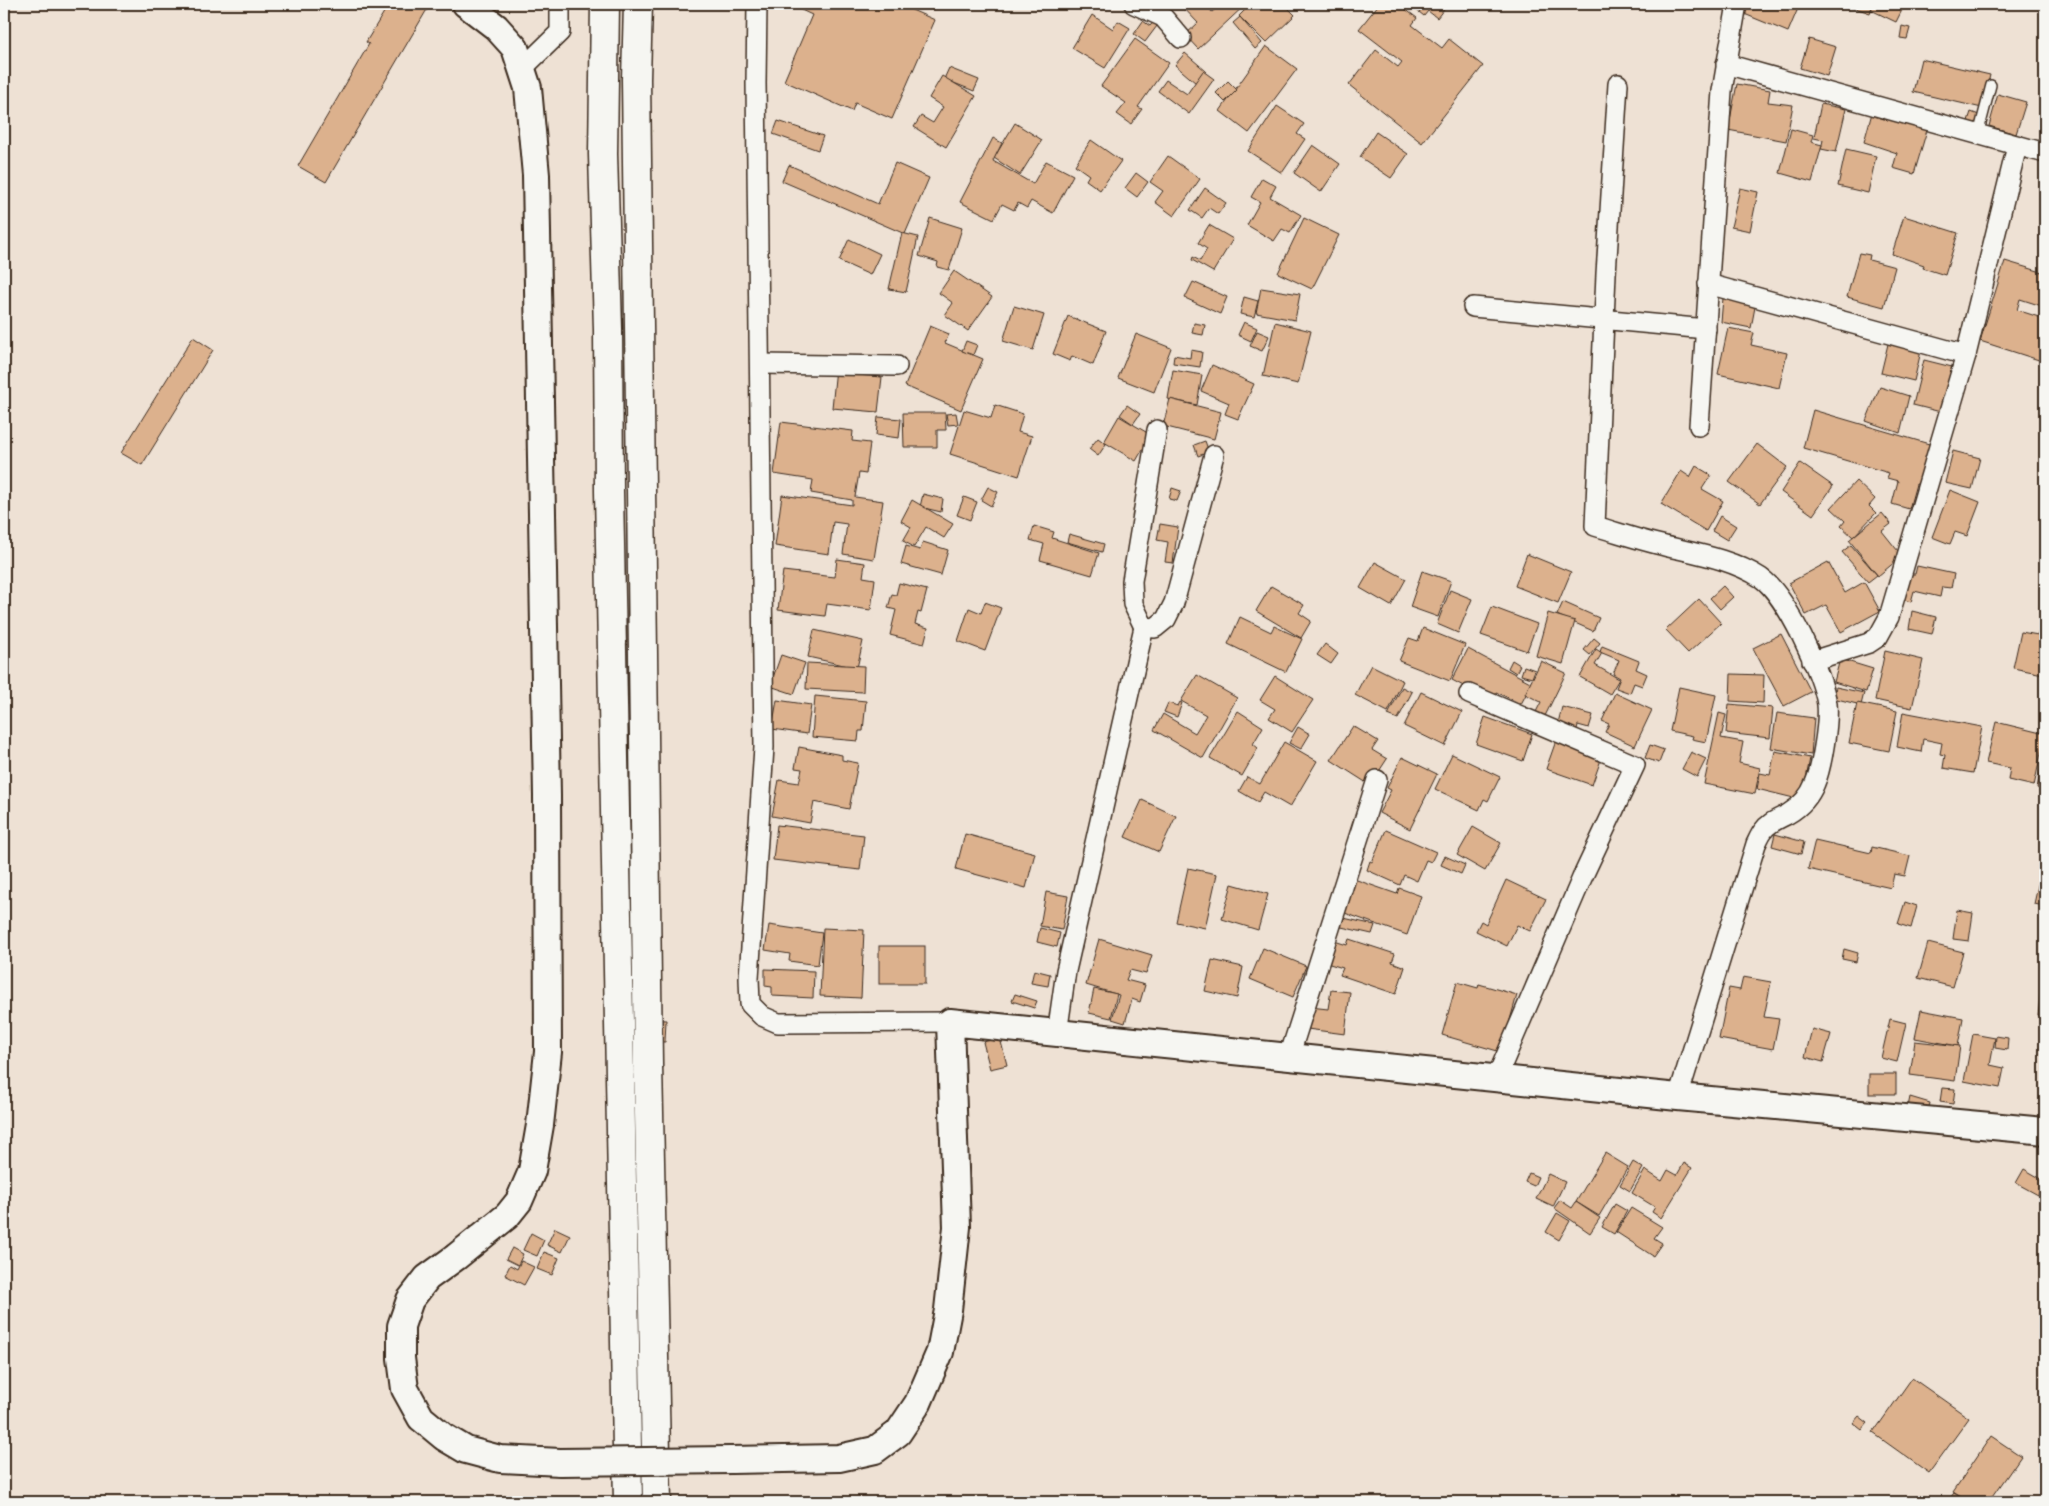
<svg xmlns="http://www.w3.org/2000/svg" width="2049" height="1506" font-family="Caveat,sans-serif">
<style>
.building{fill:#dcb18d;stroke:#3b2a1e}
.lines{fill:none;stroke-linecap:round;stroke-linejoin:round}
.lane-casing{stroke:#3b2a1e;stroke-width:12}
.street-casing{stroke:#3b2a1e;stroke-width:22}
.secondary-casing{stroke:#3b2a1e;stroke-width:30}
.highway-casing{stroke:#3b2a1e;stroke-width:31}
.lane{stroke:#f6f6f2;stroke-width:9}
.street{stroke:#f6f6f2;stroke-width:19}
.secondary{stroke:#f6f6f2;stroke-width:26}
.highway{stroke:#f6f6f2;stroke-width:28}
.secondary-bridge-casing{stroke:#3b2a1e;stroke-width:30;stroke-linecap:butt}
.secondary-bridge{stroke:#f6f6f2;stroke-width:26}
</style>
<rect width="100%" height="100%" fill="#eee1d4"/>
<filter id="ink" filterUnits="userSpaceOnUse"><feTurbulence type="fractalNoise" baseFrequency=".02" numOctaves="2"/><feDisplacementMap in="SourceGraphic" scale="10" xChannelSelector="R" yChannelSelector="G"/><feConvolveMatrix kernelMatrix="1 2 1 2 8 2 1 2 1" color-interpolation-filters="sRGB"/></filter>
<g filter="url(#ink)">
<g class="building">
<polygon points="389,4 424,4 429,6 326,182 298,166 369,44 366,42"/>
<polygon points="799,4 898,4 935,20 892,119 855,103 852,111 784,81 812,15 797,8"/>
<polygon points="1180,4 1205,4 1212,12 1221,4 1246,4 1198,49 1185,35 1198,23"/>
<polygon points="1251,4 1284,4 1295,15 1266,43 1239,16"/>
<polygon points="1379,4 1445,4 1447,5 1437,18 1428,11 1424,16 1409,4 1405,9 1417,18 1412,25 1442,48 1449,39 1483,66 1422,143 1349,85 1376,50 1398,67 1402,62 1359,29"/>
<polygon points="1746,4 1794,4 1799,6 1788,32 1742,13"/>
<polygon points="1843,4 1873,4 1870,13"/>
<polygon points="1874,4 1905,4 1896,22 1871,10"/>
<polygon points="1092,15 1113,29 1118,21 1130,28 1105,68 1072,48"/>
<polygon points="1240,17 1262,43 1255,49 1233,23"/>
<polygon points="1156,19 1160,22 1145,42 1134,34 1143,21 1150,26"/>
<polygon points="1902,26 1910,28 1907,39 1900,38"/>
<polygon points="1135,39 1169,63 1138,107 1142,109 1131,124 1117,114 1126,103 1101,86"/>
<polygon points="1809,39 1836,47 1827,76 1800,68"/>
<polygon points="1266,46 1297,69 1249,133 1220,111"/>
<polygon points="1185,53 1206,71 1196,83 1175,65"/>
<polygon points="1921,59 1990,75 1982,108 1913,92"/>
<polygon points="949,68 979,80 974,91 944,79"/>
<polygon points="1203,71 1214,79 1189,114 1158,91 1166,80 1187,94"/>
<polygon points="942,76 976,96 946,147 914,127 921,116 933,123 943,107 929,98"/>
<polygon points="1228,81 1237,90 1225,102 1216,93"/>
<polygon points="1737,84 1770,90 1768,102 1793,105 1786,141 1728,130"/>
<polygon points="1998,94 2026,102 2016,134 1989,126"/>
<polygon points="1821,104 1846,109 1836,152 1821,149 1823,140 1814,138"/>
<polygon points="1277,106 1304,124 1297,134 1305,139 1282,173 1248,151"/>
<polygon points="1971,112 1979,115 1976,124 1968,121"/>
<polygon points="1872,113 1927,130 1914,174 1893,168 1897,153 1864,142"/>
<polygon points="778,121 823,136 818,150 773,134"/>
<polygon points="1015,123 1042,140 1020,175 994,158"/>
<polygon points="1791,129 1813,135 1811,142 1822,145 1812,182 1780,173"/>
<polygon points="1376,132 1408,154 1391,178 1360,157"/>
<polygon points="993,138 1002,143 993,161 1033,184 1046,161 1073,175 1053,213 1031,201 1027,208 1018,203 1014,210 1002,204 994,219 960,202"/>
<polygon points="1091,140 1121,161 1100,190 1086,180 1089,175 1075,165"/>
<polygon points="1313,145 1340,164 1321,192 1294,173"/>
<polygon points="1846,149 1876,156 1868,193 1838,186"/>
<polygon points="1168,156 1200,179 1174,216 1155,202 1163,191 1150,182"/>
<polygon points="895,163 929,178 905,234 782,181 789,165 878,204"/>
<polygon points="1136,173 1148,182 1137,197 1125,188"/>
<polygon points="1262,178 1276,186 1270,197 1301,215 1290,233 1282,229 1274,241 1247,225 1260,202 1251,197"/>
<polygon points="1205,188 1226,203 1218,214 1209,208 1202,218 1190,210"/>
<polygon points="1740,188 1758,192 1750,231 1731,227"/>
<polygon points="1904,216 1958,233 1945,275 1923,268 1924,265 1892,254"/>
<polygon points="930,218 962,228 949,270 937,267 938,262 919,256"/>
<polygon points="1304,218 1339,235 1312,289 1278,273"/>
<polygon points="1209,225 1233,239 1213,272 1192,260 1193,257 1200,261 1207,249 1198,243"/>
<polygon points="902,233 918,237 906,292 889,289"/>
<polygon points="849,239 880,254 870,275 839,261"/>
<polygon points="1859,253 1870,255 1869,260 1895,267 1884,307 1847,297"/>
<polygon points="2005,261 2045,273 2045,307 2020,299 2017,310 2045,319 2045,362 1980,341"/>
<polygon points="954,271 992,297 968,331 945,315 953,303 939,293"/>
<polygon points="1193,282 1227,297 1220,314 1185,298"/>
<polygon points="1261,288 1300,294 1295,320 1256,313"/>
<polygon points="1244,297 1258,301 1254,317 1240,314"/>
<polygon points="1723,298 1755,307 1751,328 1721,322"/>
<polygon points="1014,306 1044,315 1033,350 1003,341"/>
<polygon points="1068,316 1106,331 1093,365 1072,356 1070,361 1053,354"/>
<polygon points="1244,322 1257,328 1251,341 1238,335"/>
<polygon points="1275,322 1311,331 1298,384 1263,376"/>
<polygon points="1194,323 1205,325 1203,335 1192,333"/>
<polygon points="930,326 949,334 945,343 983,359 961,410 905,386"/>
<polygon points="1728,328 1754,333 1751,345 1787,353 1779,388 1718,374"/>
<polygon points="1257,331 1269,336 1262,351 1250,346"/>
<polygon points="1136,334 1171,348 1154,392 1118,378"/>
<polygon points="193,337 213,350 142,465 121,453"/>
<polygon points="966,341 977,345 973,355 962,351"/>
<polygon points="1888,344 1921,351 1914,381 1881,373"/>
<polygon points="1191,350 1202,352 1200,367 1173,363 1174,355 1190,358"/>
<polygon points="1924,360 1956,368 1945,413 1913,405"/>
<polygon points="1212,365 1254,384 1238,419 1225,414 1229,403 1201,391"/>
<polygon points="836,368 856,375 882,377 878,412 832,408"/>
<polygon points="1173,370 1202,375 1197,405 1168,399"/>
<polygon points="1880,387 1909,396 1900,433 1866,421"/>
<polygon points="1170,399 1221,412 1214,439 1163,426"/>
<polygon points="995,405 1023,414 1018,432 1032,436 1019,476 950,454 964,410 991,418"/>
<polygon points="1127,405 1140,414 1133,424 1120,415"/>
<polygon points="1813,410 1936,446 1924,486 1916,484 1909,509 1892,504 1898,481 1887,478 1889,473 1803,448"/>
<polygon points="903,413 945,413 946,430 937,430 937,447 904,447"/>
<polygon points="956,413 958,424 948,425 946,414"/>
<polygon points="1119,416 1151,435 1136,461 1104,442"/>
<polygon points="878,417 901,419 899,438 876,435"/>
<polygon points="781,422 853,431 852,441 870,443 866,474 859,473 855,497 883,501 874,559 843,554 847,524 833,522 829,554 775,546 782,495 852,505 852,500 811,493 813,480 774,474"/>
<polygon points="1098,438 1106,444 1098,456 1089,449"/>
<polygon points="1205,441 1209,452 1198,456 1194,445"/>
<polygon points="1757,444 1787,467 1760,504 1729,482"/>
<polygon points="1953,451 1980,458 1972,489 1945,483"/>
<polygon points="1800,463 1833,486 1813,515 1781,492"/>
<polygon points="1696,466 1711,475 1702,489 1723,501 1706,531 1661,504 1681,471 1690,477"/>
<polygon points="1856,481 1875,499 1869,506 1876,513 1853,537 1841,526 1845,521 1831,508"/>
<polygon points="988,487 998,492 991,506 981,500"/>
<polygon points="1172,488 1181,491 1177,501 1169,499"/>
<polygon points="1950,490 1980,502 1967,536 1955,532 1950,544 1932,537"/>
<polygon points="923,494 943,499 941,512 920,507"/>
<polygon points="964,497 977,502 970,520 957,515"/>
<polygon points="912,500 953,524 944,538 926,527 914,547 903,541 911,527 901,521"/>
<polygon points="1882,513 1891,524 1882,531 1902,556 1878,576 1849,540"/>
<polygon points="1720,516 1736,526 1727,540 1712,531"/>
<polygon points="1160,524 1178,527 1173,563 1165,562 1168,542 1157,540"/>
<polygon points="1034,526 1054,532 1052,538 1099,553 1092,575 1040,560 1044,544 1030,540"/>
<polygon points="1069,534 1104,544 1102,552 1067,542"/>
<polygon points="2045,539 2045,564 2040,563"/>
<polygon points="923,542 948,550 941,575 901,564 906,546 920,550"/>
<polygon points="1851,545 1877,575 1868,582 1842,552"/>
<polygon points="1527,554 1571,572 1558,603 1515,586"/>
<polygon points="837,559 865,563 863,577 875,579 871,610 827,604 825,616 778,610 783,571 835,577"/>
<polygon points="1375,562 1406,579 1391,606 1360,588"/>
<polygon points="1828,562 1845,593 1864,582 1880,611 1841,632 1826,605 1806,615 1789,583"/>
<polygon points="1917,566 1954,574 1951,588 1942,587 1940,597 1914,591 1911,602 1901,599 1908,574 1915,574"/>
<polygon points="1422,571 1451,581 1438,617 1410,607"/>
<polygon points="899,583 927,590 921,613 918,612 915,624 928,628 924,644 890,635 896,610 888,608 892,594 896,595"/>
<polygon points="1271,586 1304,605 1299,613 1311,621 1301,638 1256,611"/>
<polygon points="1723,586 1733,597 1720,609 1710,598"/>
<polygon points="1450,590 1472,599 1458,633 1437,624"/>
<polygon points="1699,599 1721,623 1688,653 1666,630"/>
<polygon points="985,602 1001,608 985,651 958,641 969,608 981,613"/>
<polygon points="1563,602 1599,618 1593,631 1557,615"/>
<polygon points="1492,607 1537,624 1527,651 1481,635"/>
<polygon points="1912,611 1936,617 1932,634 1909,629"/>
<polygon points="1548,613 1575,621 1563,664 1536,656"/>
<polygon points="1240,617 1271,632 1274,626 1302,639 1286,672 1228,644"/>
<polygon points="1423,628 1465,645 1450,681 1399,661 1409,638 1418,641"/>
<polygon points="2039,629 2045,631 2045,666 2043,674 2013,668 2021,632 2038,635"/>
<polygon points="814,630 863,641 857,668 808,657"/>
<polygon points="1781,634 1811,692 1784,706 1753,648"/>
<polygon points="1594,638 1600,643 1590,655 1584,650"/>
<polygon points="1325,644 1338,654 1331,664 1317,655"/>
<polygon points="1602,646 1639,661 1636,669 1647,674 1642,686 1634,683 1630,693 1616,688 1620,678 1613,674 1619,660 1600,652"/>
<polygon points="1468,649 1532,683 1521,704 1496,692 1492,701 1452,680"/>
<polygon points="1596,649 1602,653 1595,665 1619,679 1610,694 1580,677"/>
<polygon points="1885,651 1923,660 1912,708 1875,700"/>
<polygon points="781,655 805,663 794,694 770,686"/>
<polygon points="1840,659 1873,669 1866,692 1834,682"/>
<polygon points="1512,660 1520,665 1516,673 1508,668"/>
<polygon points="1541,661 1566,673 1545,716 1536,712 1541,702 1525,694"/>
<polygon points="807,663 864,666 863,692 806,689"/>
<polygon points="1371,665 1403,681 1388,712 1355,695"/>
<polygon points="1524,666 1535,670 1532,678 1521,675"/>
<polygon points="1731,674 1764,675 1763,703 1730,701"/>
<polygon points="1197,675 1237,698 1203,758 1154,730 1163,714 1195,733 1206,715 1181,701"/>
<polygon points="1275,676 1313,700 1292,732 1269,718 1275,709 1260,700"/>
<polygon points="1402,687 1412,692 1398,719 1388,715"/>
<polygon points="1679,687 1716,695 1706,742 1692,739 1693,736 1670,731"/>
<polygon points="1836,687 1864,693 1861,705 1833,698"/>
<polygon points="1421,692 1462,712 1445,746 1404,726"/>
<polygon points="1615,693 1652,710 1635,746 1605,732 1609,724 1602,721"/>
<polygon points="815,696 866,701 863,731 859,731 858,741 812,737"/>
<polygon points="777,700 811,705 807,734 772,729"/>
<polygon points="1180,702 1182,703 1177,717 1164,712 1168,703 1178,706"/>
<polygon points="1857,703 1897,711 1889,751 1849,743"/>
<polygon points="1729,704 1773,708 1770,738 1726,733"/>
<polygon points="1562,707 1593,715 1589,728 1578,725 1576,733 1557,727"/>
<polygon points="1238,711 1263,727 1253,744 1258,748 1242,776 1210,758"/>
<polygon points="1903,712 1982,727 1973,773 1943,768 1945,755 1940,754 1942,743 1923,739 1921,752 1897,747"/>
<polygon points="1719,713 1726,715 1721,738 1743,742 1739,763 1760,768 1755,794 1704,784"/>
<polygon points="1777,713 1814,718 1811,755 1771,748"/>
<polygon points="1485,717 1532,734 1523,761 1476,744"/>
<polygon points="1996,722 2045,734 2034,786 2008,780 2010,768 1986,763"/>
<polygon points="1353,726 1378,741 1372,750 1387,759 1370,785 1331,760"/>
<polygon points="1298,727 1310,734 1301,749 1289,743"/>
<polygon points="1557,738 1603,754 1592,785 1546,769"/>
<polygon points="1284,742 1317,761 1290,807 1264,792 1258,802 1239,791 1247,777 1260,784"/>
<polygon points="1650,745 1664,750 1659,763 1645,758"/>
<polygon points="799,747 842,755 842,760 858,763 849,809 814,802 810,823 772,816 779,780 799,783 802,769 795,768"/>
<polygon points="2045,748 2045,790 2037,788"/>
<polygon points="1775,751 1810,758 1802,800 1757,789 1760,773 1770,775"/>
<polygon points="1691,752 1706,759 1697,777 1682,769"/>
<polygon points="1452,754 1500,777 1488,801 1484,799 1479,810 1435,789"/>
<polygon points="1402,757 1437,774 1410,829 1379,813 1391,790 1387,788"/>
<polygon points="1142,800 1176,816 1159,852 1125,837"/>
<polygon points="777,825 864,835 860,870 773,860"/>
<polygon points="1473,827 1501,843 1485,871 1457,855"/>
<polygon points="1386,830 1436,852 1431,862 1426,860 1417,881 1404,875 1400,885 1367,870 1370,861 1372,862"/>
<polygon points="965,834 1035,853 1026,888 956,869"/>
<polygon points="1775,834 1804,842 1801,854 1772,846"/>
<polygon points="1815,840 1871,853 1872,847 1910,856 1905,876 1894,874 1891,888 1808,869"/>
<polygon points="1445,856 1465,865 1461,874 1441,865"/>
<polygon points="2042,867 2045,868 2045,906 2034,904"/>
<polygon points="1188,868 1217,874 1205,928 1176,922"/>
<polygon points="1351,878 1397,894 1399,888 1421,896 1407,935 1339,911"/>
<polygon points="1506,880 1546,899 1530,931 1517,925 1507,946 1476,931 1481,921 1486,924"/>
<polygon points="1232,884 1268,894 1258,930 1222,919"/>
<polygon points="1046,892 1068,896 1062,930 1040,926"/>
<polygon points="1905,902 1917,906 1911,928 1898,924"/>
<polygon points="1957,910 1973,913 1969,941 1953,939"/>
<polygon points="1339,917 1375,925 1372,934 1337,926"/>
<polygon points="769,925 822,933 818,965 789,961 790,954 765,950"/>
<polygon points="823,928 864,930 861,998 820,996"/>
<polygon points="1040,928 1060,933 1057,947 1037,942"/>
<polygon points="1099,939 1152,955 1146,974 1130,970 1126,980 1145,985 1140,1002 1132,999 1125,1023 1112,1019 1119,995 1086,985"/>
<polygon points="1349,939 1395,954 1392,962 1405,967 1396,994 1340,975 1343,968 1323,962 1331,940 1347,945"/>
<polygon points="1928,943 1963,952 1953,987 1918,978"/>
<rect x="879" y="946" width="46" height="38"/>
<polygon points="1263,948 1306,966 1293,997 1250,979"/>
<polygon points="1844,949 1858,953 1856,962 1842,959"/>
<polygon points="2045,954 2045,1016 2038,1015"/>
<polygon points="1212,960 1243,967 1237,998 1205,991"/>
<polygon points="765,969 814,971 813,998 772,996 772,987 765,986"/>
<polygon points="1034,970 1050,974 1048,986 1031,983"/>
<polygon points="1743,977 1771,982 1764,1017 1779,1019 1773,1049 1719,1039 1729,988 1740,990"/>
<polygon points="1457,982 1478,988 1479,984 1517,995 1501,1052 1442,1035"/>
<polygon points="1094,989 1117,994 1111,1018 1089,1013"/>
<polygon points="1331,990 1350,992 1345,1034 1307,1029 1310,1007 1328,1009"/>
<polygon points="1015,994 1037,1001 1034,1008 1012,1001"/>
<polygon points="1921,1010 1963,1018 1958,1046 1915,1038"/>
<polygon points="640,1019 666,1020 665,1042 639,1041"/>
<polygon points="1890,1019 1906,1023 1897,1062 1881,1058"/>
<polygon points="1812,1029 1831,1034 1823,1062 1805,1057"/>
<polygon points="1973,1034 1995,1038 1990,1065 2004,1068 2000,1088 1964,1081"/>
<polygon points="1996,1036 2008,1038 2007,1050 1995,1048"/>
<polygon points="1000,1038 1007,1065 990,1069 983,1042"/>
<polygon points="1915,1041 1960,1046 1955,1081 1910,1075"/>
<rect x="1869" y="1074" width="27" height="20"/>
<polygon points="1942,1088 1955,1089 1953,1104 1940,1102"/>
<polygon points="1910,1097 1930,1103 1928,1112 1908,1107"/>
<polygon points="1605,1153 1628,1167 1599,1216 1576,1202"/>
<polygon points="1633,1162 1643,1168 1630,1191 1620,1185"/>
<polygon points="1684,1163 1692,1168 1661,1218 1652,1212 1655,1207 1632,1193 1645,1170 1662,1181 1668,1170 1677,1175"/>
<polygon points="2024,1169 2045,1181 2038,1195 2016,1183"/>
<polygon points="1529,1173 1538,1177 1534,1186 1525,1182"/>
<polygon points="1548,1174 1565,1182 1553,1207 1536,1199"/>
<polygon points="1560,1200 1572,1208 1576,1202 1600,1218 1590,1233 1554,1208"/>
<polygon points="1615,1204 1627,1211 1614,1234 1602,1227"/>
<polygon points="1631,1208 1662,1227 1654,1238 1662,1243 1653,1256 1616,1232"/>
<polygon points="1557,1213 1570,1221 1559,1240 1546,1232"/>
<polygon points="555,1228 570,1235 562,1252 547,1245"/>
<polygon points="531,1233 544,1240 537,1256 523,1250"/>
<polygon points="512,1248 523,1254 518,1265 506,1259"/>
<polygon points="544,1252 559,1258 552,1275 537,1269"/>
<polygon points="521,1261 534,1267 524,1285 505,1275 510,1265 517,1269"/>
<polygon points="1912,1378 1969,1418 1929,1473 1873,1433"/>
<polygon points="1859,1416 1868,1423 1862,1430 1853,1423"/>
<polygon points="1991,1436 2021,1456 1989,1502 1969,1502 1953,1492"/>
<polygon points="1954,1493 1966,1502 1956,1502 1950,1498"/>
</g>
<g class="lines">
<g class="lane-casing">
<polyline id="lane" points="1978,135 1991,85"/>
</g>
<g class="street-casing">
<g id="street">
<polyline points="757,4 756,83 764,747 749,978 750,1004 762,1016 778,1023 950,1022"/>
<polyline points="1134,4 1163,17 1181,38"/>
<polyline points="1726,64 2045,153"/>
<polyline points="522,69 560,32 560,4"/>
<path d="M1618 84 1606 274 1595 526C1616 532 1636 539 1657 544 1692 553 1730 558 1761 578 1786 595 1823 675 1827 704 1829 722 1822 767 1815 783 1810 796 1800 807 1788 814 1779 819 1769 822 1763 831 1760 835 1758 840 1756 844L1678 1097"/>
<polyline points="1708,284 1966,355"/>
<polyline points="1473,307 1706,329"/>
<polyline points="760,364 897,366"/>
<polyline points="1699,426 1722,91 1737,4"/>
<polyline points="1157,430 1132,581 1133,604 1144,627 1155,628 1166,619 1174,603 1214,455"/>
<polyline points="1812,661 1869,643 1878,637 1889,617 1966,355 2017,146"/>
<polyline points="1469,694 1635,765 1582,878 1496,1079"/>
<polyline points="1057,1034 1066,971 1144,627"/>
<polyline points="1289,1057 1377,780"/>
</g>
</g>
<g class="secondary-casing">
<g id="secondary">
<polyline points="466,4 496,27 515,48 528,88 536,175 547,796 548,1052 540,1125 532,1171 519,1201 507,1216 456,1257 427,1278 410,1300 401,1326 401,1358 405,1389 421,1418 444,1437 466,1450 500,1459 560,1462"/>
<polyline points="731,1460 839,1458 875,1450 898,1433 918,1403 940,1352 948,1310 957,1227 950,1022 1678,1097 2045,1131"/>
</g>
</g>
<g class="highway-casing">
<g id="highway">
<polyline points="605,4 603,154 608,329 609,491 628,1502"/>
<polyline points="638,4 636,79 648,1064 657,1502"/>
</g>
</g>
<use href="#lane" class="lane"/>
<use href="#street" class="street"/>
<use href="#secondary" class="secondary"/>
<use href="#highway" class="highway"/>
<g class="secondary-bridge-casing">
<polyline id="secondary-bridge" points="560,1462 731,1460"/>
</g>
<use href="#secondary-bridge" class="secondary-bridge"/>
</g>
</g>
<rect width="2049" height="1506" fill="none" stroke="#f6f6f2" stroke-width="20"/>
<rect x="10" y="10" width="2029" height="1486" fill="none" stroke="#3b2a1e" stroke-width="2" filter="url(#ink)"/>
</svg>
